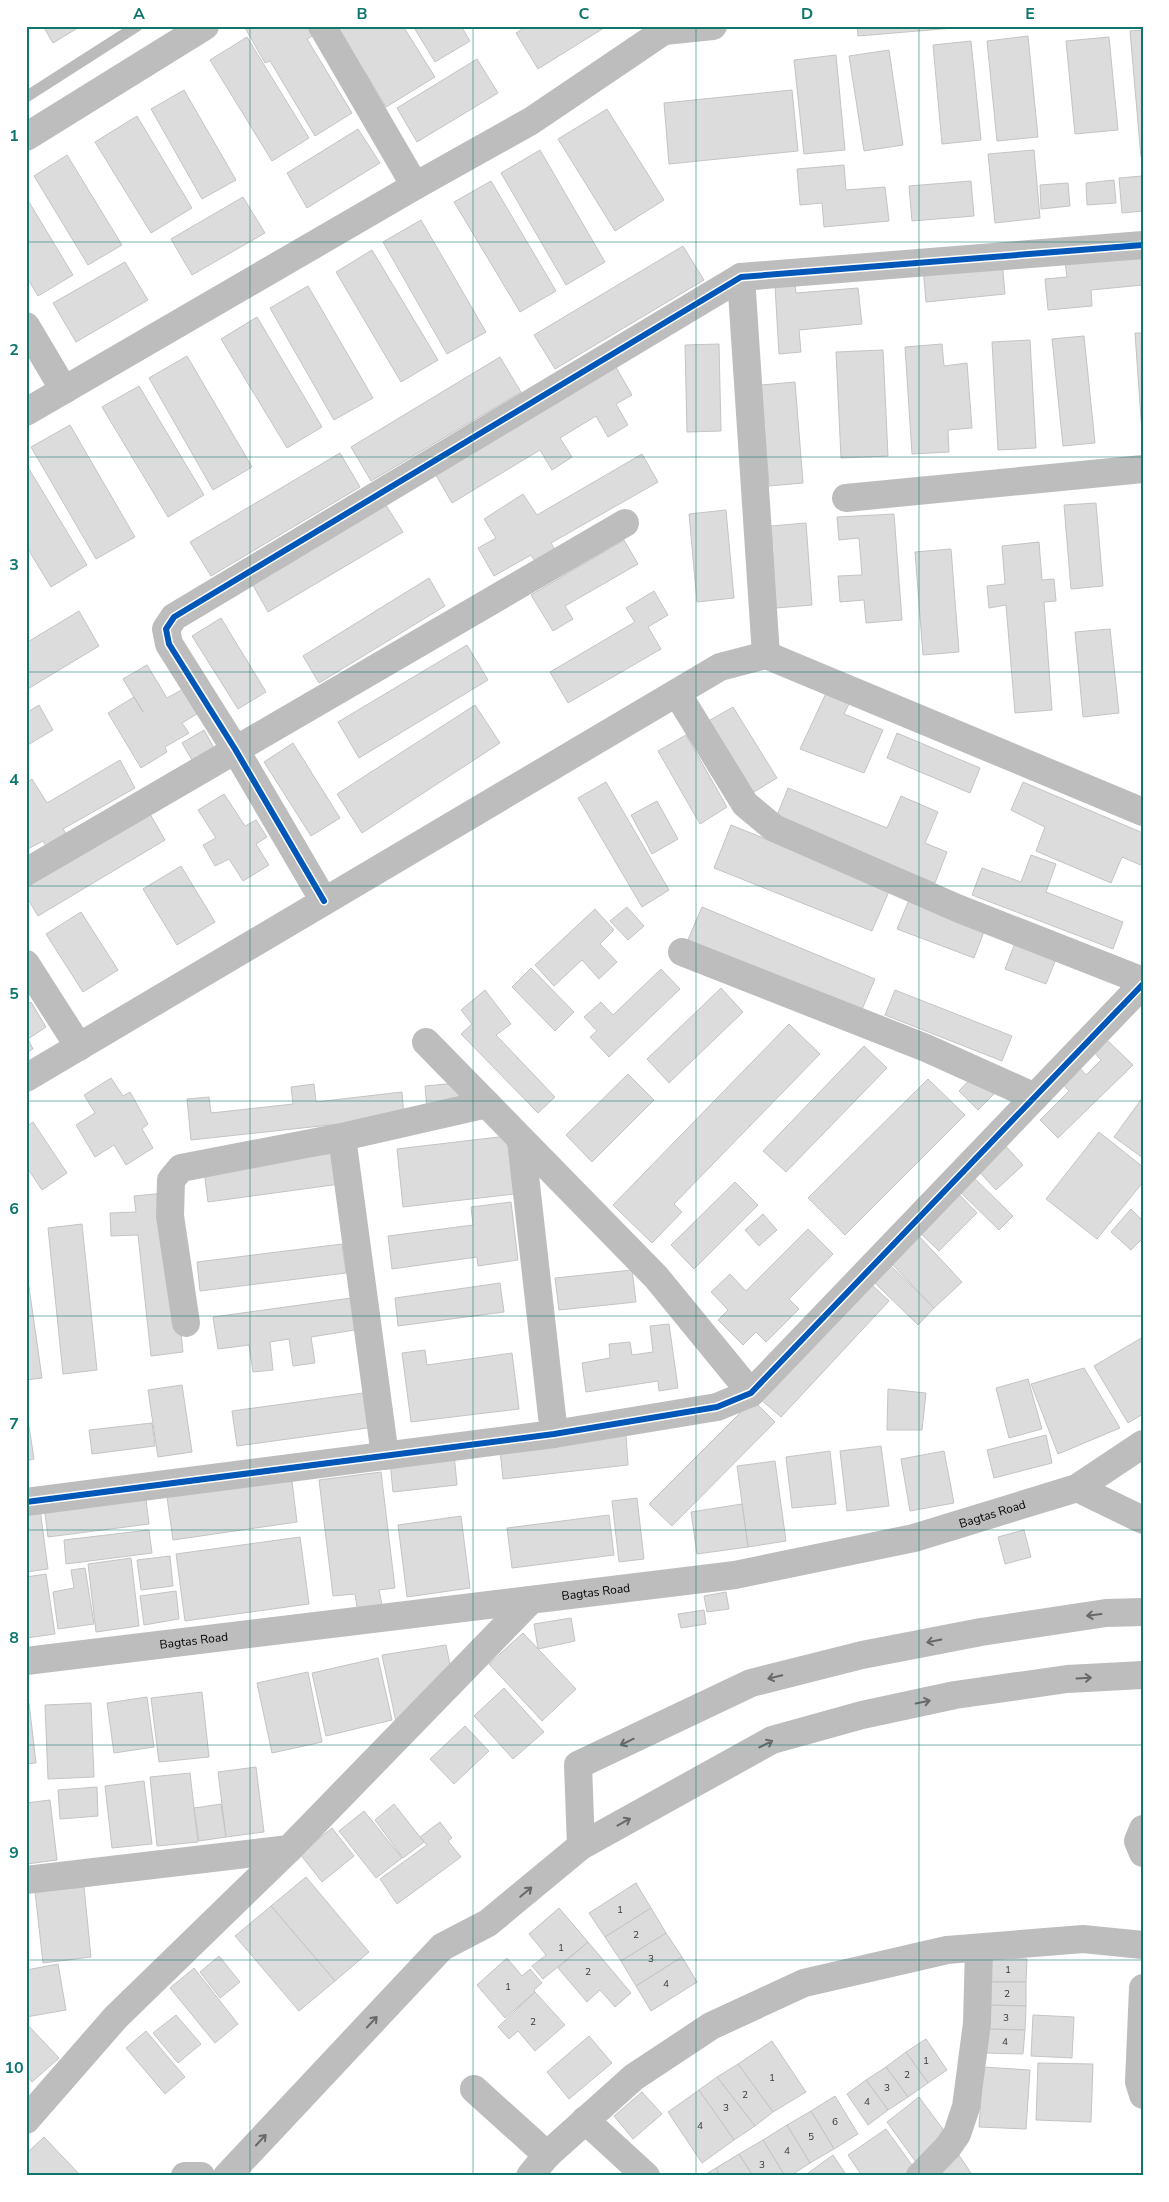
<svg xmlns="http://www.w3.org/2000/svg" width="1169" height="2202" font-family="'Nunito Sans',sans-serif">
<style>
.lines{fill:none;stroke-linecap:round;stroke-linejoin:round}
.stream{stroke:#bbb;stroke-width:11}
.building{fill:#dcdcdc;stroke:#c4c4c4}
.minor{stroke:#bdbdbd;stroke-width:28}
.cycleway-casing{stroke:#fff;stroke-width:9}
.cycleway{stroke:#0057b8;stroke-width:6}
.oneway{stroke:#686868}
.grid{fill:none;stroke:#0f766e;stroke-width:1;stroke-opacity:0.55}
.labels{text-anchor:middle;dominant-baseline:central;stroke-width:4.5;stroke-linejoin:round;paint-order:stroke}
.number-label{font-size:10px;fill:#373737}
.street-label{font-size:12px;fill:#000;stroke:#fff}
.neatline{fill:none;stroke:#0f766e;stroke-width:2}
.grid-label{font-size:16px;text-anchor:middle;font-weight:bold;fill:#0f766e}
</style>
<rect width="100%" height="100%" fill="#fff"/>
<g class="lines">
<polyline class="stream" points="26,97 137,26"/>
</g>
<g class="building">
<polygon points="43,26 81,26 53,43"/>
<polygon points="244,26 316,26 319,32 307,39 352,113 315,136 270,61 265,63"/>
<polygon points="337,26 403,26 435,77 386,107"/>
<polygon points="413,26 461,26 470,41 435,62"/>
<polygon points="527,26 607,26 538,69 516,33"/>
<polygon points="857,26 966,26 966,27 858,36"/>
<polygon points="1143,30 1143,157 1141,157 1130,31"/>
<polygon points="1028,36 1038,137 997,141 987,41"/>
<polygon points="247,37 309,138 272,161 210,60"/>
<polygon points="1109,37 1118,130 1075,134 1066,41"/>
<polygon points="971,41 981,140 942,144 933,45"/>
<polygon points="889,50 903,145 864,151 849,56"/>
<polygon points="836,55 845,150 804,154 794,60"/>
<polygon points="477,59 498,93 417,142 397,108"/>
<polygon points="184,90 236,180 202,199 151,109"/>
<polygon points="792,90 798,151 669,164 664,103"/>
<polygon points="607,109 664,200 615,231 558,139"/>
<polygon points="137,116 192,208 151,233 95,142"/>
<polygon points="358,129 380,163 307,208 287,173"/>
<polygon points="540,150 605,262 566,285 501,173"/>
<polygon points="1034,150 1040,218 995,223 988,154"/>
<polygon points="67,155 122,245 88,265 34,176"/>
<polygon points="844,165 846,190 885,187 889,221 824,227 822,203 800,205 797,169"/>
<polygon points="1142,176 1143,211 1122,213 1119,178"/>
<polygon points="1114,180 1116,203 1087,205 1086,183"/>
<polygon points="491,181 556,291 520,312 454,202"/>
<polygon points="971,181 974,216 912,221 909,186"/>
<polygon points="1068,183 1070,206 1041,209 1040,185"/>
<polygon points="26,197 73,275 38,296 26,276"/>
<polygon points="243,197 265,233 192,275 171,239"/>
<polygon points="421,220 486,332 447,354 383,242"/>
<polygon points="683,246 704,280 555,369 534,335"/>
<polygon points="1143,248 1143,285 1091,290 1092,306 1048,310 1045,279 1067,277 1064,255"/>
<polygon points="372,250 438,360 401,382 336,272"/>
<polygon points="1002,260 1005,294 926,302 923,267"/>
<polygon points="125,262 148,300 76,342 53,303"/>
<polygon points="795,284 796,293 858,288 862,324 799,330 801,352 779,354 775,286"/>
<polygon points="308,286 373,398 334,420 270,308"/>
<polygon points="257,317 322,427 287,448 221,339"/>
<polygon points="1135,333 1143,333 1143,433 1142,433"/>
<polygon points="1084,336 1095,443 1063,446 1052,339"/>
<polygon points="1030,340 1036,448 998,450 992,342"/>
<polygon points="719,344 721,431 687,432 685,345"/>
<polygon points="942,344 944,366 967,363 972,428 948,430 949,452 912,454 905,347"/>
<polygon points="883,350 888,456 841,458 836,352"/>
<polygon points="187,356 252,467 213,490 149,378"/>
<polygon points="500,357 521,392 371,481 351,447"/>
<polygon points="613,362 632,395 616,404 628,425 608,437 596,416 560,438 572,457 552,470 540,450 452,503 433,470"/>
<polygon points="795,382 803,483 769,486 761,385"/>
<polygon points="139,386 204,495 168,517 102,407"/>
<polygon points="70,425 135,537 96,559 31,447"/>
<polygon points="340,453 360,487 211,576 190,542"/>
<polygon points="642,454 658,482 551,543 557,553 538,566 531,555 494,576 478,548 496,538 484,519 523,494 537,515"/>
<polygon points="26,464 87,565 51,587 26,546"/>
<polygon points="384,502 403,532 268,612 250,580"/>
<polygon points="1096,503 1103,586 1071,589 1064,505"/>
<polygon points="726,510 734,598 697,602 689,514"/>
<polygon points="894,514 902,620 866,623 864,600 840,602 838,576 862,575 859,538 839,540 837,517"/>
<polygon points="806,523 812,605 776,608 771,526"/>
<polygon points="624,540 638,564 565,606 573,619 553,631 531,595"/>
<polygon points="1039,542 1042,580 1054,579 1056,601 1044,602 1052,710 1015,713 1006,605 989,608 987,586 1005,584 1002,546"/>
<polygon points="951,549 959,652 923,655 915,552"/>
<polygon points="429,578 445,606 319,683 303,656"/>
<polygon points="654,591 668,615 648,627 661,649 568,703 550,672 635,622 626,608"/>
<polygon points="79,611 99,646 26,690 26,643"/>
<polygon points="221,618 266,692 238,709 192,636"/>
<polygon points="1110,629 1119,713 1083,717 1075,632"/>
<polygon points="467,645 488,680 359,758 338,722"/>
<polygon points="147,665 167,698 183,689 197,714 182,723 189,733 165,747 167,752 141,768 108,713 134,697 143,712 123,679"/>
<polygon points="827,691 850,702 844,714 883,730 864,773 800,749"/>
<polygon points="39,705 53,730 26,746 26,713"/>
<polygon points="475,705 500,743 362,833 337,794"/>
<polygon points="733,707 777,778 749,795 705,723"/>
<polygon points="204,730 214,748 192,760 182,743"/>
<polygon points="897,733 980,768 970,793 887,758"/>
<polygon points="686,735 727,807 700,824 658,751"/>
<polygon points="293,743 340,818 311,836 264,762"/>
<polygon points="120,760 135,788 63,829 68,837 48,849 43,841 26,850 26,783 32,779 47,803"/>
<polygon points="606,782 669,890 642,907 578,798"/>
<polygon points="1023,782 1143,833 1143,866 1122,857 1111,883 1036,851 1045,827 1011,810"/>
<polygon points="788,788 887,828 901,796 938,812 925,843 947,852 935,883 776,818"/>
<polygon points="224,794 245,826 256,820 267,837 256,844 269,865 243,881 229,859 215,866 203,845 216,838 198,810"/>
<polygon points="657,801 678,839 652,854 631,815"/>
<polygon points="150,814 165,840 38,916 26,896 26,887"/>
<polygon points="731,825 890,889 872,931 714,868"/>
<polygon points="1031,855 1056,864 1046,892 1123,922 1113,949 972,895 982,868 1021,882"/>
<polygon points="181,866 215,922 177,945 143,889"/>
<polygon points="909,900 985,929 974,958 897,929"/>
<polygon points="627,907 644,926 628,940 610,921"/>
<polygon points="702,907 875,979 860,1014 687,942"/>
<polygon points="595,909 614,930 600,944 617,962 599,979 582,960 554,986 535,965"/>
<polygon points="81,912 118,970 83,992 46,934"/>
<polygon points="1015,943 1056,959 1046,984 1005,969"/>
<polygon points="531,968 574,1012 555,1031 512,987"/>
<polygon points="661,969 680,989 609,1057 590,1037 597,1031 584,1017 601,1002 613,1015"/>
<polygon points="721,988 743,1012 669,1083 647,1059"/>
<polygon points="485,990 511,1024 496,1035 555,1097 538,1113 461,1034 472,1024 461,1010"/>
<polygon points="895,990 1012,1036 1002,1061 885,1015"/>
<polygon points="31,1002 46,1027 28,1039 33,1049 26,1053 26,1005"/>
<polygon points="789,1024 820,1054 674,1204 682,1212 652,1243 613,1205"/>
<polygon points="1107,1040 1133,1065 1058,1138 1040,1120 1069,1091 1062,1083 1079,1067 1086,1075 1101,1060 1094,1052"/>
<polygon points="864,1046 887,1068 786,1172 763,1151"/>
<polygon points="628,1074 654,1100 592,1162 566,1135"/>
<polygon points="974,1075 1002,1086 978,1110 959,1091"/>
<polygon points="111,1078 123,1096 130,1092 148,1124 142,1129 153,1148 126,1165 114,1145 95,1157 76,1125 95,1113 84,1095"/>
<polygon points="928,1079 965,1115 845,1235 808,1198"/>
<polygon points="457,1083 460,1105 427,1109 425,1086"/>
<polygon points="314,1084 316,1102 402,1092 404,1117 191,1140 187,1099 209,1097 211,1113 293,1104 291,1087"/>
<polygon points="1143,1097 1143,1158 1114,1137"/>
<polygon points="33,1122 67,1173 42,1190 26,1166 26,1127"/>
<polygon points="1099,1132 1143,1167 1143,1182 1097,1239 1046,1199"/>
<polygon points="507,1136 514,1194 403,1207 397,1149"/>
<polygon points="1002,1142 1023,1165 996,1190 975,1167"/>
<polygon points="336,1153 340,1184 208,1202 204,1171"/>
<polygon points="970,1174 1013,1216 999,1230 956,1188"/>
<polygon points="735,1182 758,1205 694,1269 671,1245"/>
<polygon points="954,1189 977,1213 939,1251 916,1229"/>
<polygon points="166,1193 183,1352 151,1356 138,1235 111,1236 110,1213 136,1212 134,1196"/>
<polygon points="511,1202 518,1260 478,1266 477,1257 392,1269 388,1236 473,1225 471,1207"/>
<polygon points="1131,1209 1143,1221 1143,1238 1131,1250 1111,1232"/>
<polygon points="763,1214 777,1230 759,1246 745,1230"/>
<polygon points="82,1224 97,1370 63,1374 48,1228"/>
<polygon points="808,1229 833,1254 789,1299 799,1309 766,1342 756,1332 743,1345 718,1320 728,1310 711,1292 730,1274 746,1291"/>
<polygon points="916,1233 962,1282 934,1308 888,1260"/>
<polygon points="342,1244 346,1273 200,1291 197,1262"/>
<polygon points="890,1265 934,1308 918,1325 874,1282"/>
<polygon points="26,1266 42,1378 26,1380"/>
<polygon points="632,1270 636,1302 559,1310 555,1278"/>
<polygon points="869,1282 889,1301 781,1417 759,1398"/>
<polygon points="500,1283 504,1312 398,1326 395,1298"/>
<polygon points="351,1298 355,1330 311,1337 315,1363 293,1366 289,1339 270,1342 273,1370 253,1372 249,1345 218,1349 213,1317"/>
<polygon points="669,1324 678,1388 659,1391 658,1381 586,1392 582,1363 610,1358 609,1344 630,1342 632,1355 653,1352 650,1326"/>
<polygon points="1143,1337 1143,1414 1128,1423 1094,1366"/>
<polygon points="425,1350 427,1365 512,1353 519,1409 411,1422 402,1353"/>
<polygon points="1084,1368 1120,1428 1058,1454 1031,1384"/>
<polygon points="1028,1379 1042,1429 1009,1438 996,1388"/>
<polygon points="182,1385 192,1452 158,1457 148,1390"/>
<polygon points="888,1389 926,1393 922,1430 887,1430"/>
<polygon points="363,1393 368,1428 237,1446 232,1411"/>
<polygon points="753,1400 775,1422 672,1526 649,1504"/>
<polygon points="152,1423 155,1446 92,1454 89,1430"/>
<polygon points="29,1426 34,1459 26,1461 26,1427"/>
<polygon points="626,1435 628,1465 503,1479 500,1450"/>
<polygon points="1046,1435 1052,1463 994,1478 987,1450"/>
<polygon points="881,1446 889,1506 847,1511 840,1451"/>
<polygon points="830,1451 836,1504 792,1508 786,1457"/>
<polygon points="944,1451 954,1503 910,1511 901,1459"/>
<polygon points="454,1454 457,1485 393,1492 390,1462"/>
<polygon points="775,1461 786,1541 748,1547 737,1466"/>
<polygon points="381,1472 395,1588 379,1590 384,1614 359,1619 355,1594 333,1596 319,1480"/>
<polygon points="291,1473 297,1522 173,1540 166,1490"/>
<polygon points="145,1492 149,1524 48,1537 44,1506"/>
<polygon points="637,1498 644,1559 619,1562 612,1501"/>
<polygon points="742,1504 748,1547 697,1554 691,1512"/>
<polygon points="40,1509 48,1569 26,1572 26,1511"/>
<polygon points="609,1515 614,1555 512,1568 507,1528"/>
<polygon points="461,1516 470,1588 407,1597 398,1525"/>
<polygon points="149,1530 152,1553 66,1564 64,1540"/>
<polygon points="1024,1530 1031,1557 1005,1564 998,1537"/>
<polygon points="300,1537 309,1604 185,1621 176,1554"/>
<polygon points="170,1556 173,1586 141,1590 137,1560"/>
<polygon points="131,1558 139,1626 96,1632 88,1564"/>
<polygon points="85,1568 94,1624 58,1629 53,1592 74,1588 71,1570"/>
<polygon points="46,1574 55,1634 26,1638 26,1577"/>
<polygon points="176,1591 179,1619 144,1625 140,1596"/>
<polygon points="726,1592 729,1609 707,1612 704,1596"/>
<polygon points="704,1610 706,1624 681,1628 678,1614"/>
<polygon points="571,1618 575,1641 538,1649 534,1624"/>
<polygon points="523,1633 576,1689 542,1721 489,1664"/>
<polygon points="446,1645 452,1675 396,1722 382,1655"/>
<polygon points="378,1658 392,1720 326,1736 312,1673"/>
<polygon points="308,1672 322,1742 272,1753 257,1683"/>
<polygon points="504,1688 544,1732 513,1759 474,1716"/>
<polygon points="202,1692 209,1757 159,1762 151,1698"/>
<polygon points="147,1697 154,1747 114,1753 107,1703"/>
<polygon points="26,1703 29,1703 36,1763 26,1764"/>
<polygon points="91,1703 94,1777 48,1779 45,1705"/>
<polygon points="465,1726 489,1751 454,1784 430,1759"/>
<polygon points="256,1767 264,1832 226,1837 218,1772"/>
<polygon points="190,1773 198,1842 157,1846 150,1777"/>
<polygon points="144,1781 152,1844 112,1848 105,1786"/>
<polygon points="97,1787 98,1816 60,1819 58,1790"/>
<polygon points="50,1800 57,1860 27,1864 26,1803"/>
<polygon points="221,1804 226,1837 199,1841 194,1808"/>
<polygon points="394,1804 424,1842 403,1858 375,1820"/>
<polygon points="364,1811 402,1858 376,1878 339,1831"/>
<polygon points="440,1822 452,1838 448,1841 461,1857 397,1904 380,1879 427,1845 420,1837"/>
<polygon points="332,1828 354,1856 322,1882 300,1854"/>
<polygon points="306,1877 369,1952 335,1981 271,1906"/>
<polygon points="636,1883 651,1908 605,1937 589,1913"/>
<polygon points="84,1887 91,1957 43,1963 35,1892"/>
<polygon points="271,1906 335,1981 299,2011 235,1936"/>
<polygon points="559,1908 588,1942 543,1979 532,1966 546,1955 529,1934"/>
<polygon points="651,1908 666,1933 621,1961 605,1937"/>
<polygon points="666,1933 682,1957 636,1986 621,1961"/>
<polygon points="588,1942 631,1993 615,2007 600,1990 587,2002 558,1968"/>
<polygon points="219,1956 240,1982 220,1998 200,1972"/>
<polygon points="682,1957 697,1982 651,2011 636,1986"/>
<polygon points="507,1958 522,1976 530,1969 542,1983 534,1990 535,1992 505,2018 477,1985"/>
<polygon points="990,1958 1027,1959 1026,1982 989,1982"/>
<polygon points="58,1964 66,2010 26,2017 26,1970"/>
<polygon points="194,1968 238,2024 215,2043 170,1988"/>
<polygon points="989,1982 1026,1982 1026,2006 988,2005"/>
<polygon points="535,1992 565,2025 535,2051 518,2031 509,2039 498,2027"/>
<polygon points="988,2005 1026,2006 1025,2030 987,2029"/>
<polygon points="176,2015 201,2044 178,2063 153,2033"/>
<polygon points="1033,2015 1074,2017 1072,2058 1031,2056"/>
<polygon points="26,2023 59,2058 32,2082 26,2075"/>
<polygon points="987,2029 1025,2030 1023,2054 986,2053"/>
<polygon points="146,2031 185,2077 165,2094 126,2048"/>
<polygon points="589,2036 612,2063 569,2099 547,2072"/>
<polygon points="926,2039 947,2070 928,2083 906,2052"/>
<polygon points="772,2041 806,2092 773,2112 738,2064"/>
<polygon points="906,2052 928,2083 908,2097 886,2067"/>
<polygon points="1038,2063 1093,2064 1091,2122 1036,2120"/>
<polygon points="738,2064 773,2112 755,2126 717,2077"/>
<polygon points="886,2067 908,2097 888,2110 866,2080"/>
<polygon points="983,2067 1030,2070 1026,2129 979,2127"/>
<polygon points="717,2077 755,2126 734,2140 699,2090"/>
<polygon points="866,2080 888,2110 868,2125 847,2094"/>
<polygon points="699,2090 734,2140 702,2163 668,2112"/>
<polygon points="642,2092 662,2114 633,2139 614,2116"/>
<polygon points="835,2096 858,2134 834,2149 811,2111"/>
<polygon points="919,2097 951,2140 918,2165 887,2122"/>
<polygon points="811,2111 834,2149 810,2163 787,2125"/>
<polygon points="787,2125 810,2163 790,2176 785,2176 763,2140"/>
<polygon points="886,2129 914,2168 902,2176 862,2176 848,2155"/>
<polygon points="44,2137 81,2176 26,2176 26,2154"/>
<polygon points="763,2140 785,2176 753,2176 739,2154"/>
<polygon points="739,2154 753,2176 720,2176 716,2168"/>
<polygon points="958,2154 973,2176 927,2176"/>
<polygon points="833,2155 847,2176 804,2176"/>
<polygon points="716,2168 720,2176 703,2176"/>
</g>
<g class="lines">
<g class="minor">
<polyline points="322,26 415,186"/>
<polyline points="664,31 713,26"/>
<polyline points="26,137 205,26"/>
<polyline points="741,277 766,655"/>
<polyline points="26,326 64,390"/>
<polyline points="26,412 415,186 531,121 664,31 662,26"/>
<polyline points="846,498 1143,469"/>
<polyline points="677,693 745,804 774,828 957,908 1143,981"/>
<polyline points="26,872 625,523"/>
<polyline points="324,901 235,749 169,644 166,629 174,617 741,277 1143,245"/>
<polyline points="682,952 926,1048 1035,1097"/>
<polyline points="26,964 79,1047"/>
<polyline points="426,1042 656,1277 751,1393"/>
<polyline points="26,1078 720,667 766,655 1143,812"/>
<polyline points="342,1137 385,1456"/>
<polyline points="521,1140 554,1434"/>
<polyline points="186,1323 170,1216 171,1180 181,1168 342,1137 487,1104"/>
<polyline points="1077,1488 1143,1520"/>
<polyline points="26,1502 554,1434 717,1407 751,1393 1143,984"/>
<path id="s1" d="M26 1661 735 1575 914 1538 1077 1488 1143 1444"/>
<polyline points="1143,1829 1138,1841 1143,1853"/>
<polyline points="581,1846 578,1765 751,1683 862,1655 981,1632 1106,1613 1143,1612"/>
<polyline points="26,1880 289,1849"/>
<polyline points="1143,1988 1139,2082 1143,2095"/>
<polyline points="474,2089 547,2155"/>
<polyline points="26,2120 116,2017 289,1849 531,1600"/>
<polyline points="585,2120 646,2176"/>
<polyline points="185,2176 201,2176"/>
<polyline points="227,2176 442,1947 488,1923 581,1846 772,1740 862,1715 955,1695 1067,1679 1143,1675"/>
<polyline points="530,2176 547,2155 634,2077 711,2026 804,1983 947,1950 1083,1939 1143,1945"/>
<polyline points="920,2176 948,2147 957,2134 966,2107 977,2023 979,1948"/>
</g>
<g class="cycleway-casing">
<g id="cycleway">
<polyline points="324,901 235,749 169,644 166,629 174,617 741,277 1143,245"/>
<polyline points="26,1502 554,1434 717,1407 751,1393 1143,984"/>
</g>
</g>
<use href="#cycleway" class="cycleway"/>
</g>
<defs><path id="oneway-shaft" d="M-6 0H5M1.5-3L5.5 0L1.5 3" fill="none" stroke-width="1.6" stroke-linecap="round" stroke-linejoin="round" transform="scale(1.25)"/></defs>
<g class="oneway">
<use href="#oneway-shaft" transform="translate(1094 1615) rotate(173)"/>
<use href="#oneway-shaft" transform="translate(934 1641) rotate(169)"/>
<use href="#oneway-shaft" transform="translate(775 1677) rotate(166)"/>
<use href="#oneway-shaft" transform="translate(1084 1678) rotate(-3)"/>
<use href="#oneway-shaft" transform="translate(923 1702) rotate(-12)"/>
<use href="#oneway-shaft" transform="translate(627 1742) rotate(154)"/>
<use href="#oneway-shaft" transform="translate(766 1744) rotate(-27)"/>
<use href="#oneway-shaft" transform="translate(624 1822) rotate(-29)"/>
<use href="#oneway-shaft" transform="translate(526 1892) rotate(-40)"/>
<use href="#oneway-shaft" transform="translate(372 2022) rotate(-47)"/>
<use href="#oneway-shaft" transform="translate(261 2140) rotate(-47)"/>
</g>
<path class="grid" d="M250 26V2176M473 26V2176M696 26V2176M919 26V2176M26 242H1143M26 457H1143M26 672H1143M26 886H1143M26 1101H1143M26 1316H1143M26 1530H1143M26 1745H1143M26 1960H1143"/>
<g class="labels">
<g class="number-label">
<text x="620" y="1910">1</text>
<text x="636" y="1935">2</text>
<text x="561" y="1948">1</text>
<text x="651" y="1959">3</text>
<text x="1008" y="1970">1</text>
<text x="588" y="1972">2</text>
<text x="666" y="1984">4</text>
<text x="508" y="1987">1</text>
<text x="1007" y="1994">2</text>
<text x="1006" y="2018">3</text>
<text x="533" y="2022">2</text>
<text x="1005" y="2042">4</text>
<text x="926" y="2061">1</text>
<text x="907" y="2075">2</text>
<text x="772" y="2078">1</text>
<text x="887" y="2088">3</text>
<text x="745" y="2095">2</text>
<text x="867" y="2102">4</text>
<text x="726" y="2108">3</text>
<text x="835" y="2122">6</text>
<text x="700" y="2126">4</text>
<text x="811" y="2137">5</text>
<text x="787" y="2151">4</text>
<text x="762" y="2165">3</text>
</g>
<g class="street-label">
<text stroke="none"><textPath href="#s1" startOffset="979">Bagtas Road</textPath></text>
<text stroke="none"><textPath href="#s1" startOffset="574">Bagtas Road</textPath></text>
<text stroke="none"><textPath href="#s1" startOffset="169">Bagtas Road</textPath></text>
</g>
</g>
<rect width="1169" height="2202" fill="none" stroke="#ffffff" stroke-width="55"/>
<rect x="28" y="28" width="1114" height="2146" class="neatline"/>
<g class="grid-label">
<text x="139" y="19">A</text>
<text x="362" y="19">B</text>
<text x="584" y="19">C</text>
<text x="807" y="19">D</text>
<text x="1030" y="19">E</text>
<text x="14" y="141">1</text>
<text x="14" y="355">2</text>
<text x="14" y="570">3</text>
<text x="14" y="785">4</text>
<text x="14" y="999">5</text>
<text x="14" y="1214">6</text>
<text x="14" y="1429">7</text>
<text x="14" y="1643">8</text>
<text x="14" y="1858">9</text>
<text x="14" y="2073">10</text>
</g>
</svg>
